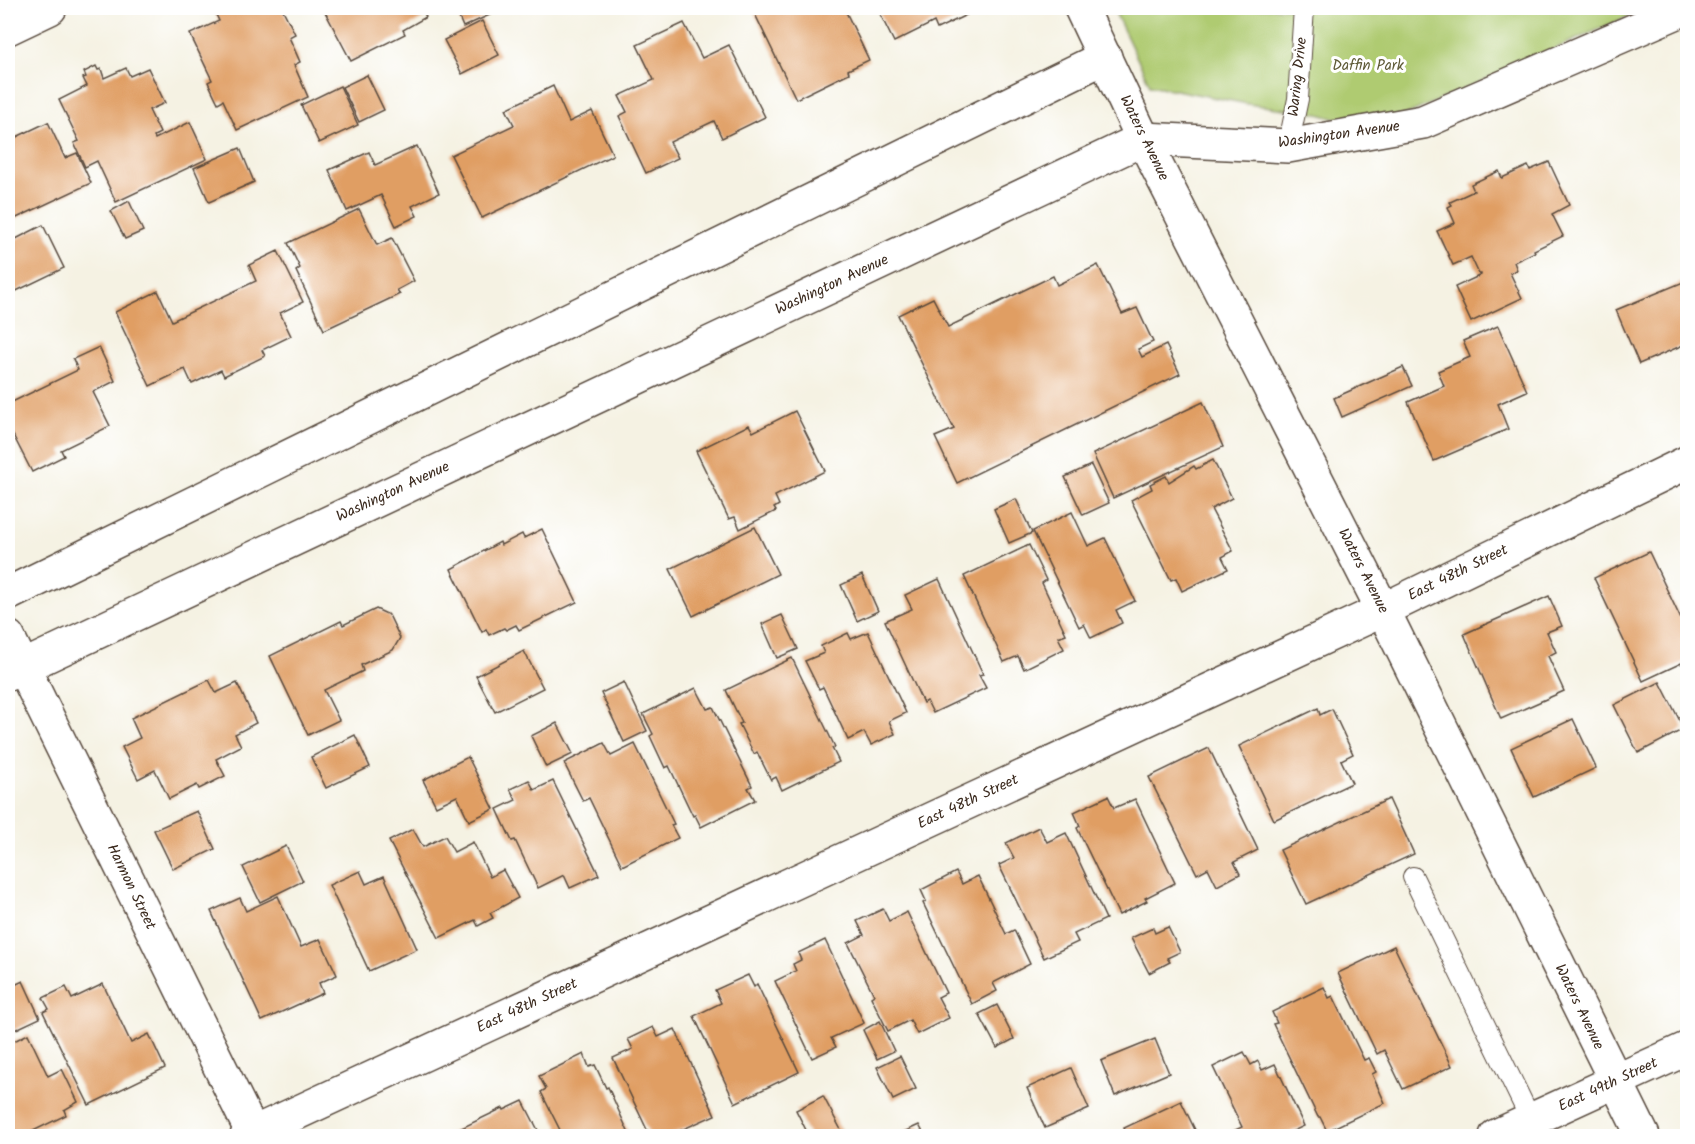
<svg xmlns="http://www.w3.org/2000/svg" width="1695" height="1144" font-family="Kalam,sans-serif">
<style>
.green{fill:#afcb71;stroke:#757a48;stroke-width:1.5}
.building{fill:#e09e63}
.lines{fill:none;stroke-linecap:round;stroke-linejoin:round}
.service-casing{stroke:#57483c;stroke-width:22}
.minor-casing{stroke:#57483c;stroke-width:36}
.secondary-casing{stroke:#57483c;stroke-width:36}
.service{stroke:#fff;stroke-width:20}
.minor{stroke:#fff;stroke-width:33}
.secondary{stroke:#fff;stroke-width:33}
.labels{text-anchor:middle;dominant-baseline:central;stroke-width:6;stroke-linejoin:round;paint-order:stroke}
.park-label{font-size:15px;fill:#5e5a37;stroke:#fff}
.street-label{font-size:15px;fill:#3b2a1e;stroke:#fff}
</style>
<rect width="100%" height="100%" fill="#fff"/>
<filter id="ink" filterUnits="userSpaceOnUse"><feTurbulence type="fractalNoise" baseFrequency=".0167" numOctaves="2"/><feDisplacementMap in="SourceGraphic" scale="12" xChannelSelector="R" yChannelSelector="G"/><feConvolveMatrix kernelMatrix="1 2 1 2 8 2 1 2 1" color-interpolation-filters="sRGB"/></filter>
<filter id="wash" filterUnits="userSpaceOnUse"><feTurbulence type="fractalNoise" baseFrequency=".008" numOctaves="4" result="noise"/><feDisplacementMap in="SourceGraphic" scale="24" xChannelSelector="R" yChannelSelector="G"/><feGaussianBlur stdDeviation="1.35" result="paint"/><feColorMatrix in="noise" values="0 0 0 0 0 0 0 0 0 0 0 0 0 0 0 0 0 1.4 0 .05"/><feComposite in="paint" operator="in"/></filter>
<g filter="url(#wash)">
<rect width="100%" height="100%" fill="#f5f2e3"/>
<polygon class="green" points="1113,8 1647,8 1378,127 1343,121 1315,113 1248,104 1150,85"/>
<g id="blocks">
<g class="building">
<polygon points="213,8 282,8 295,34 289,37 300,62 294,65 308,97 237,130 223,100 218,103 208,82 212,80 190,34 219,21"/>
<polygon points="323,8 421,8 426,17 403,30 405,34 351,61"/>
<polygon points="455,8 505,8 463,27"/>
<polygon points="752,8 844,8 869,60 848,70 849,73 796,99"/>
<polygon points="877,8 981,8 937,29 934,22 894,42"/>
<polygon points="482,21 499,55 462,74 444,40"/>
<polygon points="684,23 702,58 729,45 765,117 722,138 714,121 670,142 678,158 646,173 619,116 627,112 619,96 654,80 637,45"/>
<polygon points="96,66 98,70 101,69 104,78 126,68 130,76 148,68 165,103 149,110 160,133 154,136 155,139 190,122 207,159 116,202 97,161 85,167 74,143 79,141 59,100 87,86 83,78 86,77 84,72"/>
<polygon points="367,75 384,110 359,122 342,87"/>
<polygon points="340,86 358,125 319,143 301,105"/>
<polygon points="553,86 569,122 592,111 613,155 482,218 451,155 514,125 506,109"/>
<polygon points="48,122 65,158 77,153 91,183 8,222 8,141"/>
<polygon points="417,146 439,193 412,206 417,216 396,226 381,195 347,211 329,170 369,152 375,165"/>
<polygon points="240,148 254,182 209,202 194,168"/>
<polygon points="1549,162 1569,205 1552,214 1563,236 1534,250 1535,252 1514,262 1517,270 1510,273 1522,298 1471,322 1455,287 1481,275 1481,274 1479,274 1471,257 1453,265 1437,231 1455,223 1448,207 1452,205 1450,202 1474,191 1471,184 1499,171 1502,178 1528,166 1530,170"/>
<polygon points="1688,170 1688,188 1681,173"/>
<polygon points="129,201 143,231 125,239 111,211"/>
<polygon points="359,209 377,245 392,238 414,281 397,290 400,294 324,330 296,271 300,268 288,243"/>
<polygon points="43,225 64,268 8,295 8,243"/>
<polygon points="278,251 303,302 280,313 291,336 262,350 265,356 224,376 221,370 192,384 185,369 150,386 115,312 158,291 172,321 256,281 249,265"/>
<polygon points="1098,265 1122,314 1137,308 1153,342 1138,349 1142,357 1166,345 1180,374 957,483 935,437 954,429 898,315 933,298 948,327 1053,276 1057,285"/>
<polygon points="1688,280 1688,343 1639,364 1616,310"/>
<polygon points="1498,326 1527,391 1498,404 1508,429 1434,461 1408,402 1444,386 1438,371 1470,357 1463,341"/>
<polygon points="99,347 115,381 93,392 110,426 61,450 64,456 32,472 11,431 8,433 8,404 78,370 73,359"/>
<polygon points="1403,367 1412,386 1342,417 1334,398"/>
<polygon points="1203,402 1223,447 1113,498 1093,454"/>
<polygon points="795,411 825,471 775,496 779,505 774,508 776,511 740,529 735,517 729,519 696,451 749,425 753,432"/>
<polygon points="1213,460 1232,498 1211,509 1233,551 1222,557 1228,569 1182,591 1176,578 1171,580 1131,500 1152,489 1150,484 1166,476 1169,482 1194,466 1196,469"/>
<polygon points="1091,465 1109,503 1083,515 1065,477"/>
<polygon points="1016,499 1032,533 1009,543 994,509"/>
<polygon points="1072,512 1088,546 1105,538 1135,601 1116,610 1122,623 1091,638 1084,624 1079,627 1033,531"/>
<polygon points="755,527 778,574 693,616 670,569"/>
<polygon points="542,529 577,602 519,630 516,625 506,630 504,628 489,635 486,629 482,632 451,569 500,542 501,545 522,534 524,538"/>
<polygon points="1029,545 1046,580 1042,583 1066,634 1058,637 1064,649 1024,669 1018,656 1004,662 964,576"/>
<polygon points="1649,552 1688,634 1688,660 1643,681 1594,578"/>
<polygon points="862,575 878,611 857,621 841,585"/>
<polygon points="939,579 983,674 979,675 986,688 933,713 927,701 923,703 885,621 912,609 905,595"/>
<polygon points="1549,596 1562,626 1547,632 1556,652 1548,656 1564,691 1501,719 1464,634"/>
<polygon points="376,609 389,615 400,638 393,650 361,665 363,671 324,690 339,720 308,735 270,656 341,621 343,625"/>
<polygon points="782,615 798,649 777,658 762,624"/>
<polygon points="868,632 906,713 889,721 895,734 871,745 864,732 848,740 823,687 819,689 805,661 824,653 821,646 848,633 851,639"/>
<polygon points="524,651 543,688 495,712 476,676"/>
<polygon points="792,658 835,747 832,748 839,762 782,790 776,777 771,780 757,752 754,754 739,724 742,723 726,690"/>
<polygon points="209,680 216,693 237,683 256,723 235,734 241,746 216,759 225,776 199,789 197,785 169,799 155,770 138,779 122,747 140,738 131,718"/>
<polygon points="624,682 647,731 624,742 601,693"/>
<polygon points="1660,682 1684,729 1638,753 1614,705"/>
<polygon points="696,688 707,709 713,707 752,786 748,788 755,800 701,827 695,815 693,816 669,766 665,768 650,736 653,734 643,714"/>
<polygon points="1318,708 1320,715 1332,709 1353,754 1341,760 1352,783 1274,820 1239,746"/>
<polygon points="1573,719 1596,768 1534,797 1511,748"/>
<polygon points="557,723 573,754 546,767 531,736"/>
<polygon points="355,735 370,767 326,788 311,757"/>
<polygon points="604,743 611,756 635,744 674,824 671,825 678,838 622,866 589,798 583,801 564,763"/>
<polygon points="1209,748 1258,850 1234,862 1240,874 1217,886 1208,868 1197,874 1149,777"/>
<polygon points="468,757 494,809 469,821 457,796 436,806 423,780"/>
<polygon points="529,780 534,790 553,781 599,875 570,888 564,875 538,888 515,840 512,841 497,809 516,800 510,789"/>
<polygon points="1108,796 1114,808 1135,799 1175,883 1145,898 1147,901 1119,915 1077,828 1080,826 1074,812"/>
<polygon points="1389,799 1414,854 1306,904 1280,850"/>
<polygon points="197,811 215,849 173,869 154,830"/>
<polygon points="1039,827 1047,842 1066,833 1106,919 1074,934 1078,942 1044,958 999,865 1014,858 1006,843"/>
<polygon points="413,829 423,847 445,836 454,852 473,842 490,877 503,870 518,898 490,913 493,918 478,926 475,920 439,938 389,841"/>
<polygon points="286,846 303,881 260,902 243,867"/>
<polygon points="360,871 366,884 384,876 417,949 369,971 329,885"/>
<polygon points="956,872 962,884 978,876 1006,934 1014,930 1030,964 993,983 997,991 972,1004 923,903 926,901 921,890"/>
<polygon points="278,896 301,947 320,939 337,975 319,983 323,993 262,1021 211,911 240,898 246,911"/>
<polygon points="883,909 889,921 907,912 946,993 938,997 949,1018 917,1034 910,1020 888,1031 871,997 874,995 848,943 864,935 857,921"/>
<polygon points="1168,927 1180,952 1167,958 1170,962 1149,973 1131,938 1153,928 1155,933"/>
<polygon points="825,940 864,1023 831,1038 836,1047 812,1058 775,981 796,971 793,964 801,960 798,953"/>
<polygon points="1394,946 1452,1066 1403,1089 1384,1050 1377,1054 1338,973"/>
<polygon points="748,975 754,987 757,984 799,1072 735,1103 694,1016 721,1003 715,990"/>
<polygon points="23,981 40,1018 8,1033 8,988"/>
<polygon points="103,984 131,1043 149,1034 165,1068 89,1105 43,1012 49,1009 43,998 66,987 72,999"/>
<polygon points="1324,987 1329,998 1333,996 1364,1060 1369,1058 1376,1072 1372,1074 1385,1103 1327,1131 1320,1117 1318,1117 1273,1024 1277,1023 1272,1012"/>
<polygon points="997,1005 1014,1039 997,1048 979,1014"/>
<polygon points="880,1021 894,1051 877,1059 863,1030"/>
<polygon points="653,1027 658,1037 675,1029 715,1115 668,1136 650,1136 613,1058 633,1049 628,1039"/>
<polygon points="28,1034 48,1076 62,1069 78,1102 64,1110 66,1115 23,1136 8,1136 8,1044"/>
<polygon points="1155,1039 1169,1073 1115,1096 1101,1061"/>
<polygon points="1244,1052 1251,1065 1258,1061 1262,1070 1275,1064 1304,1126 1287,1134 1289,1136 1233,1136 1231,1132 1242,1127 1213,1067"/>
<polygon points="584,1054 589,1067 595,1065 606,1088 608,1087 630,1136 563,1136 541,1092 546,1089 539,1076"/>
<polygon points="900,1056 916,1089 893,1100 877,1067"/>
<polygon points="1071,1068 1089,1109 1045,1128 1027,1088"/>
<polygon points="823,1096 841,1130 828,1136 809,1136 796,1110"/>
<polygon points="523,1101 541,1136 450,1136 449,1134 503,1108 504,1110"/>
<polygon points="1181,1101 1198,1136 1128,1136 1124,1128"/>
<polygon points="919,1125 925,1136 895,1136"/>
</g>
</g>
</g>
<g filter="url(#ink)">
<use href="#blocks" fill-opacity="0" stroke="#57483c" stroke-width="1.5"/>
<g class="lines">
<g class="service-casing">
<g id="service">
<polyline points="1288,146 1298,99 1304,8"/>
<polyline points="1413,877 1531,1120"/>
</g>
</g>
<g class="minor-casing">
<g id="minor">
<polyline points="8,28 50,8"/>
<polyline points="8,594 1105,57"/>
<polyline points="8,637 254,1136"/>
<polyline points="8,674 1143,139 1288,146 1423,122 1686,8"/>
<polyline points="247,1136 1383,610 1688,462"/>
<polyline points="1496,1136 1688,1048"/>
</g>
</g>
<g class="secondary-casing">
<polyline id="secondary" points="1081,8 1143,139 1383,610 1643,1136"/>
</g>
<use href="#service" class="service"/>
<use href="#minor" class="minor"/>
<use href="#secondary" class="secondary"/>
</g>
</g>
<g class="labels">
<g class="park-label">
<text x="1368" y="66">Daffin Park</text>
</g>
<g class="street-label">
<text transform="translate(1298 77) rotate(-84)">Waring Drive</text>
<text transform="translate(1339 135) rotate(-8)">Washington Avenue</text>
<text transform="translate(1144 138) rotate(64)">Waters Avenue</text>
<text transform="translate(832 285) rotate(-25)">Washington Avenue</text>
<text transform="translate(393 492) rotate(-25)">Washington Avenue</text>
<text transform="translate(1363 571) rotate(63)">Waters Avenue</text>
<text transform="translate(1458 573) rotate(-26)">East 48th Street</text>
<text transform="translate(968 802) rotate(-25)">East 48th Street</text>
<text transform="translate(131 887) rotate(64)">Harmon Street</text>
<text transform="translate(527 1006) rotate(-25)">East 48th Street</text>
<text transform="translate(1579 1007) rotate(64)">Waters Avenue</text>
<text transform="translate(1608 1085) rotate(-25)">East 49th Street</text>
</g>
</g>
<rect width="1695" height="1144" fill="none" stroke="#fff" stroke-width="30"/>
</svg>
